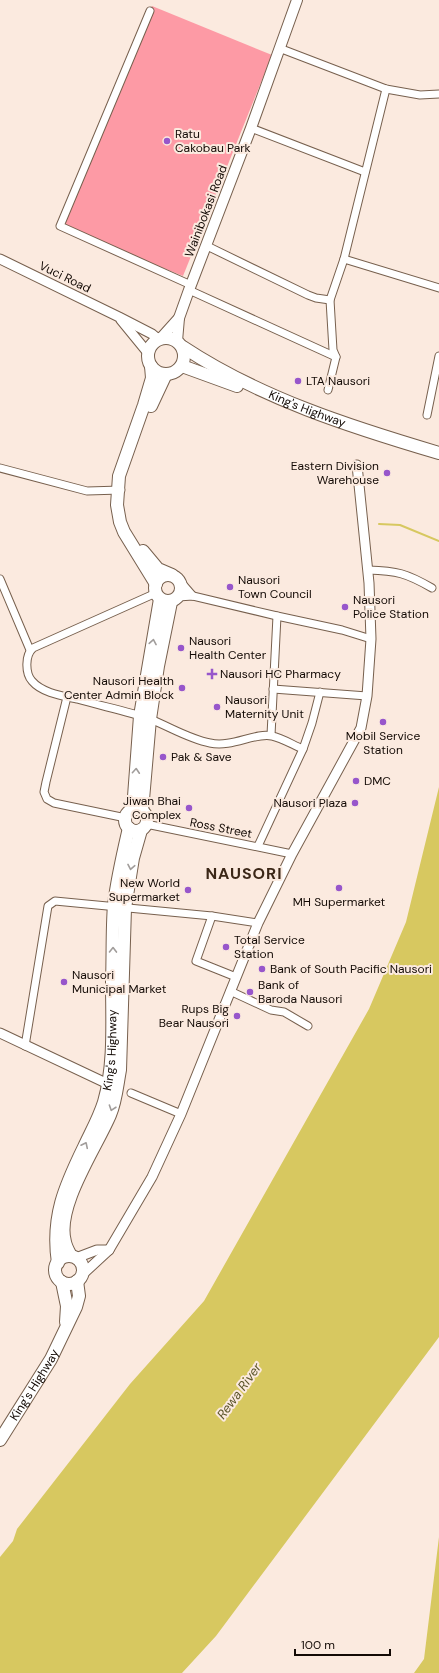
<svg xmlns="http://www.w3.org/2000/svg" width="439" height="1673" font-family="'DM Sans',sans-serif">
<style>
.green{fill:#fd9aa5}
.water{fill:#d7c860}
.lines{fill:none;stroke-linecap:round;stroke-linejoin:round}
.stream{stroke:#d7c860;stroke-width:2}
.street-casing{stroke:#77604e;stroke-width:9}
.secondary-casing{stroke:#77604e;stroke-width:11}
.primary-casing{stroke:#77604e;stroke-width:12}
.highway-casing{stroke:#77604e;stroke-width:14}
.street{stroke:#fff;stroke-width:7}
.secondary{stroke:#fff;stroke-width:9}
.primary{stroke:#fff;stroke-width:10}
.highway{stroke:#fff;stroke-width:12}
.oneway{stroke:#a19d9b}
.poi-dot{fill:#9756cb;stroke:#fbeadf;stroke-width:1.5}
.labels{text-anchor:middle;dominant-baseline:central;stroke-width:4;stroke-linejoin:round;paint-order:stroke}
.poi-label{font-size:12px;fill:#130a05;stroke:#fbeadf;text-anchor:start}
.street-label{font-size:12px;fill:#130a05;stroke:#fbeadf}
.water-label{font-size:13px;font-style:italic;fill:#5a5429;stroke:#fbeadf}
.district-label{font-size:16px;font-weight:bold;letter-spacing:1px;fill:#3b2717;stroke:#fbeadf}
</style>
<rect width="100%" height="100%" fill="#fbeadf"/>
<polygon class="green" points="152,6 272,55 183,276 63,228"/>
<g class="water">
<polygon points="439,787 439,1337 216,1636 182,1673 0,1673 0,1557 13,1541 17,1529 130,1384 204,1301 369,1009 406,922"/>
<polygon points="439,1537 439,1673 414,1673 424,1659"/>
</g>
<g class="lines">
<polyline class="stream" points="379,524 400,525 439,541"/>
<g class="street-casing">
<g id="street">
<polyline points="150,11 60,226 191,285"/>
<polyline points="279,48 386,89 420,95 439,94"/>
<polyline points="251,128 365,172"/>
<polyline points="207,246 308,295 316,298 330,300"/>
<polyline points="344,259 439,288"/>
<polyline points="189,290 336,357"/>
<polyline points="328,390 336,357 333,350 330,300 344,259 386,89"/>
<polyline points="427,415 439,356"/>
<polyline points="0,468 87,491 121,490"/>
<path d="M368 570C397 571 406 573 432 588"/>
<polyline points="0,579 30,650"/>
<polyline points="180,581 193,596"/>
<path d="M156 593 33 648C25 655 25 673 32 681 42 693 63 696 77 699 101 706 127 711 150 719 170 727 189 739 210 743 232 748 255 732 272 736 282 738 293 745 303 749"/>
<polyline points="178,597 193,596 277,616 342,630 371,639"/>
<polyline points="273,689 367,696"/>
<polyline points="67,697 46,782 44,792 47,799 54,803 126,818"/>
<polyline points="271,735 277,616"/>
<polyline points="146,824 292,854"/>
<polyline points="258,846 303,749 312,723 320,692"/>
<polyline points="212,916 196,961 236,977"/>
<polyline points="230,991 271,1010 284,1012 308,1026"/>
<polyline points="25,1046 48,906 55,901 212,916 258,923"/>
<polyline points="131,1093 181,1114"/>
</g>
</g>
<g class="secondary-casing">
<g id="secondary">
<polyline points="0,259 119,317 152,334 158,339"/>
<polyline points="121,320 148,353"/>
<polyline points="0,1033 108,1084"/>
<polyline points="76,1258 97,1250 109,1250"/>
<polyline points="83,1274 109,1250 152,1177 181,1114 258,923 292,854 361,728 367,696 371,639 369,583 357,465"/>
</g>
</g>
<g class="primary-casing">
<g id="primary">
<polyline points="161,338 179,318"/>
<polyline points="177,341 179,318 189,290 251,128 297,0"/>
</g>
</g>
<g class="highway-casing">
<g id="highway">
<circle cx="166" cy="356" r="18"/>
<path id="s1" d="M183 347C260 398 351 427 439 453"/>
<polyline points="151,366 152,378 144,405 119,476 117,505 120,522 124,532 156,584"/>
<polyline points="182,366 237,386"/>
<polyline points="151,406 166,374"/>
<polyline points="143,551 158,569 172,575"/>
<circle cx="168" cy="588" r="13"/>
<circle cx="136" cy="820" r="11"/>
<polyline points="133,810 140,716 160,599"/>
<polyline points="142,811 150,719 158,666 171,602"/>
<path d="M71 1256C69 1252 66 1247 65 1242 55 1207 96 1148 110 1115 116 1101 117 1086 120 1070L125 908 133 858 141 830"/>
<circle cx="69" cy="1270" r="14"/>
<path id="s2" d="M58 1263C51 1217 65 1186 84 1147 91 1132 99 1118 104 1102 115 1064 112 1021 112 981 113 956 112 930 114 905 117 879 123 854 129 828"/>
<polyline points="62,1282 67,1306 66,1322"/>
<path id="s3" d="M0 1440 51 1359 76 1307 79 1296 77 1281"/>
</g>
</g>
<use href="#street" class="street"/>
<use href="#secondary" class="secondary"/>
<use href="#primary" class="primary"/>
<use href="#highway" class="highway"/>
</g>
<defs><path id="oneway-chevron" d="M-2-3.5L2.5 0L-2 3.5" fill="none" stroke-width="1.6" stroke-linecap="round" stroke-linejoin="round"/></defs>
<g class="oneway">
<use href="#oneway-chevron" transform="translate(153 642) rotate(-80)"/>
<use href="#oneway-chevron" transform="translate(136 771) rotate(-86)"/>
<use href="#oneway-chevron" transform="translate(131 867) rotate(101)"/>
<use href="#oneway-chevron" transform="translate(113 950) rotate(-89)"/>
<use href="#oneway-chevron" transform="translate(112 1108) rotate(109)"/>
<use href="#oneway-chevron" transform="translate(85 1145) rotate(-64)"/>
</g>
<g class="poi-dot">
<circle cx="167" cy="141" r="4"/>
<circle cx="298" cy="381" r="4"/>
<circle cx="387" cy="473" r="4"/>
<circle cx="230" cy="587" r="4"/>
<circle cx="345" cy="607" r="4"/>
<circle cx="181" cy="648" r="4"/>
<path d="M210 668h4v4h4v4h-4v4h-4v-4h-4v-4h4z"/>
<circle cx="182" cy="688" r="4"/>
<circle cx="217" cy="707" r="4"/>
<circle cx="383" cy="722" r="4"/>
<circle cx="163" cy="757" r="4"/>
<circle cx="356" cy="781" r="4"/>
<circle cx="355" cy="803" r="4"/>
<circle cx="189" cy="808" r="4"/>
<circle cx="339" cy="888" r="4"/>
<circle cx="188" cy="890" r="4"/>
<circle cx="226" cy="947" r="4"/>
<circle cx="262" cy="969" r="4"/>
<circle cx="64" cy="982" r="4"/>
<circle cx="250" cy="992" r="4"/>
<circle cx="237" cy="1016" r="4"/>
</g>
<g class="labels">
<g class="poi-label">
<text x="175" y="134">Ratu<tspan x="175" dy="14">Cakobau Park</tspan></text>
<text x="306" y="381">LTA Nausori</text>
<text x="379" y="466" text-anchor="end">Eastern Division<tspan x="379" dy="14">Warehouse</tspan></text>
<text x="238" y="580">Nausori<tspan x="238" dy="14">Town Council</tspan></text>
<text x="353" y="600">Nausori<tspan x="353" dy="14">Police Station</tspan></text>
<text x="189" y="641">Nausori<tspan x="189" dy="14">Health Center</tspan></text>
<text x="220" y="674">Nausori HC Pharmacy</text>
<text x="174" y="681" text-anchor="end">Nausori Health<tspan x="174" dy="14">Center Admin Block</tspan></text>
<text x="225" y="700">Nausori<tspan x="225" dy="14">Maternity Unit</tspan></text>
<text x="383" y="736" text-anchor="middle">Mobil Service<tspan x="383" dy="14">Station</tspan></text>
<text x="171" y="757">Pak &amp; Save</text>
<text x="364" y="781">DMC</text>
<text x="181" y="801" text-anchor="end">Jiwan Bhai<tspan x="181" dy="14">Complex</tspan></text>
<text x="347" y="803" text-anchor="end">Nausori Plaza</text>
<text x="180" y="883" text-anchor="end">New World<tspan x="180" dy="14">Supermarket</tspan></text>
<text x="339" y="902" text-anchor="middle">MH Supermarket</text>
<text x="234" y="940">Total Service<tspan x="234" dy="14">Station</tspan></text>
<text x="270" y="969">Bank of South Pacific Nausori</text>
<text x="72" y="975">Nausori<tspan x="72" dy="14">Municipal Market</tspan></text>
<text x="258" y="985">Bank of<tspan x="258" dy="14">Baroda Nausori</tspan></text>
<text x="229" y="1009" text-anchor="end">Rups Big<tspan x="229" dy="14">Bear Nausori</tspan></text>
</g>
<g class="street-label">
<text transform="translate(206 211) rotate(-69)">Wainibokasi Road</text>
<text transform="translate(65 277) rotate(26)">Vuci Road</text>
<text stroke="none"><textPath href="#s1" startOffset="139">King's Highway</textPath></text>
<text transform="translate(221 828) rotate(11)">Ross Street</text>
<text stroke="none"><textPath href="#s2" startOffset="223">King's Highway</textPath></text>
<text stroke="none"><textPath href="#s3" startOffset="65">King's Highway</textPath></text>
</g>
<g class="water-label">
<text transform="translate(239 1391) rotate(-54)">Rewa River</text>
</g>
<g class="district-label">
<text x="244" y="873">NAUSORI</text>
</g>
</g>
<path d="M295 1649v6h95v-6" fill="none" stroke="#130a05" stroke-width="2"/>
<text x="301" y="1649" font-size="12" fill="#130a05" stroke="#fbeadf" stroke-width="3" paint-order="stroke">100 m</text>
</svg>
